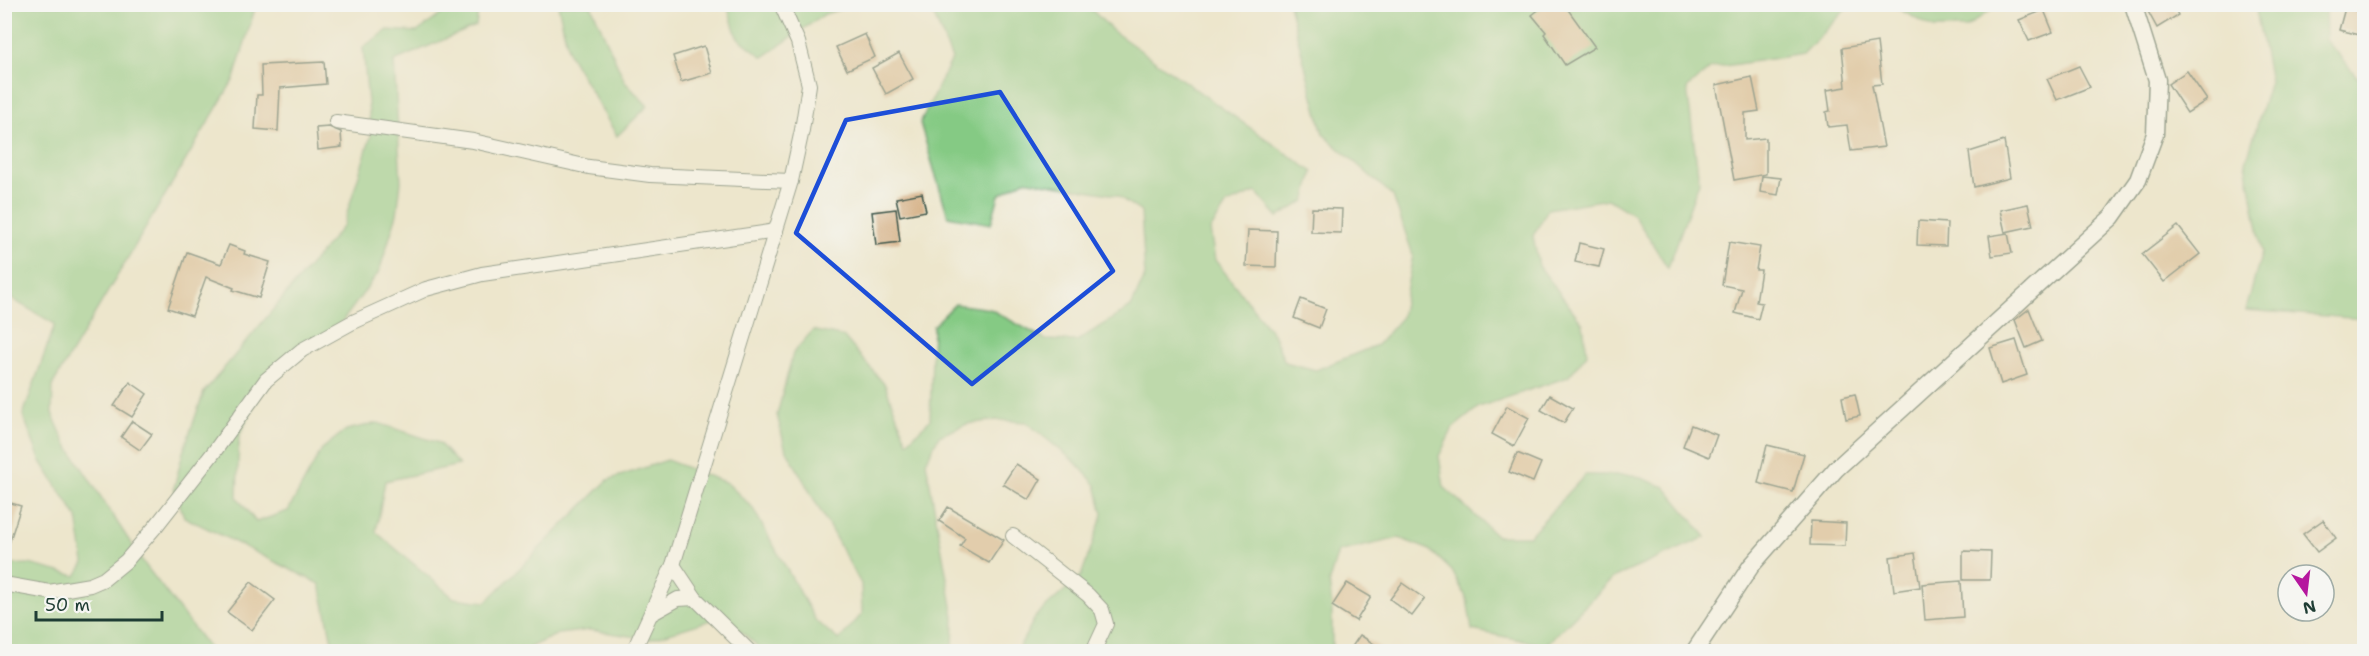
<svg xmlns="http://www.w3.org/2000/svg" width="2369" height="656" font-family="'Shantell Sans',sans-serif">
<style>
.green{fill:#85ca84;stroke:#52845c;stroke-width:1.5}
.building{fill:#d5b085}
.lines{fill:none;stroke-linecap:round;stroke-linejoin:round}
.minor-casing{stroke:#3e564b;stroke-width:16}
.tertiary-casing{stroke:#3e564b;stroke-width:19}
.minor{stroke:#fff;stroke-width:14}
.tertiary{stroke:#fff;stroke-width:16}
.marked{fill:none;stroke:#1d4ed8;stroke-width:4.5;stroke-linejoin:round}
</style>
<rect width="100%" height="100%" fill="#f6f6f2"/>
<filter id="ink" filterUnits="userSpaceOnUse"><feTurbulence type="fractalNoise" baseFrequency=".0167" numOctaves="2"/><feDisplacementMap in="SourceGraphic" scale="12" xChannelSelector="R" yChannelSelector="G"/><feConvolveMatrix kernelMatrix="1 2 1 2 8 2 1 2 1" color-interpolation-filters="sRGB"/></filter>
<filter id="wash" filterUnits="userSpaceOnUse"><feTurbulence type="fractalNoise" baseFrequency=".008" numOctaves="4" result="noise"/><feDisplacementMap in="SourceGraphic" scale="24" xChannelSelector="R" yChannelSelector="G"/><feGaussianBlur stdDeviation="1.35" result="paint"/><feColorMatrix in="noise" values="0 0 0 0 0 0 0 0 0 0 0 0 0 0 0 0 0 1.4 0 .05"/><feComposite in="paint" operator="in"/></filter>
<g filter="url(#wash)">
<rect width="100%" height="100%" fill="#ede6cc"/>
<g class="green">
<polygon points="5,5 256,5 234,79 53,384 52,413 64,440 143,562 211,651 5,651 5,565 29,564 76,576 84,563 77,517 40,460 23,415 55,324 5,295"/>
<polygon points="449,5 479,5 476,26 394,61 401,182 397,214 379,272 333,334 266,380 239,437 237,497 256,522 288,511 322,449 346,430 378,423 439,443 459,465 385,481 376,532 454,598 486,602 608,480 667,460 727,483 752,507 816,621 839,640 862,614 861,584 785,447 777,415 793,353 813,330 844,337 885,385 907,442 930,420 933,326 955,304 990,309 1046,340 1077,341 1131,307 1145,276 1141,212 1116,195 1024,180 999,195 991,224 948,216 920,123 952,59 934,16 916,5 1087,5 1113,31 1313,172 1305,201 1278,217 1256,192 1227,204 1210,230 1215,260 1273,334 1285,362 1316,370 1377,345 1401,318 1413,255 1393,196 1323,134 1289,5 1855,5 1849,6 1803,54 1711,68 1687,88 1699,182 1668,268 1634,215 1608,199 1548,209 1533,236 1539,266 1583,324 1587,354 1568,377 1479,407 1453,428 1439,456 1444,487 1497,536 1529,536 1585,475 1633,475 1665,487 1706,537 1613,578 1546,645 1472,630 1467,599 1452,571 1430,550 1399,538 1338,552 1329,581 1332,606 1332,651 1017,651 1036,616 1081,576 1103,514 1096,485 1076,463 1026,422 997,420 967,424 939,436 926,462 954,617 953,651 763,651 724,616 650,639 590,630 558,634 532,646 526,651 334,651 320,584 184,517 174,488 183,452 204,392 343,226 371,136 363,47 388,30 417,32 443,13"/>
<polygon points="558,5 591,5 625,82 648,106 617,136 569,54"/>
<polygon points="727,5 854,5 825,14 763,57 737,37"/>
<polygon points="1891,5 1986,5 1991,10 1965,28 1934,28"/>
<polygon points="2255,5 2325,5 2326,40 2364,85 2364,319 2246,310 2262,252 2246,163 2270,81"/>
</g>
<g id="blocks">
<g class="building">
<polygon points="1546,4 1564,4 1595,47 1565,65 1544,34 1546,32 1532,15"/>
<polygon points="2144,4 2172,4 2178,15 2157,28"/>
<polygon points="2345,8 2364,13 2360,35 2339,30"/>
<polygon points="2044,10 2053,32 2029,41 2019,20"/>
<polygon points="865,34 875,57 847,70 836,47"/>
<polygon points="1877,42 1882,84 1872,85 1884,147 1851,151 1847,125 1828,127 1826,112 1830,111 1827,90 1846,87 1842,48"/>
<polygon points="704,46 712,73 681,82 673,56"/>
<polygon points="899,53 913,79 886,94 872,68"/>
<polygon points="324,62 326,84 280,88 278,131 255,129 257,95 262,95 261,65"/>
<polygon points="2079,66 2090,87 2057,100 2047,79"/>
<polygon points="2187,71 2207,100 2187,113 2168,84"/>
<polygon points="1752,77 1759,111 1745,113 1745,140 1766,138 1766,174 1734,180 1716,85"/>
<polygon points="329,127 341,132 342,147 318,150 316,128"/>
<polygon points="2004,141 2010,178 1974,187 1969,152"/>
<polygon points="1762,176 1781,178 1778,195 1760,192"/>
<polygon points="922,193 926,211 900,216 896,198"/>
<polygon points="2028,204 2033,226 2005,232 2000,210"/>
<polygon points="1312,208 1342,209 1341,233 1311,232"/>
<polygon points="896,209 900,242 876,245 872,212"/>
<polygon points="1918,221 1947,223 1946,246 1917,245"/>
<polygon points="2178,226 2200,254 2164,282 2142,254"/>
<polygon points="1248,230 1277,231 1276,267 1246,266"/>
<polygon points="2008,233 2012,253 1992,256 1989,236"/>
<polygon points="1729,242 1760,247 1756,270 1761,270 1756,302 1762,303 1758,319 1735,313 1742,289 1722,285"/>
<polygon points="1579,243 1604,249 1599,267 1575,262"/>
<polygon points="229,245 245,251 244,254 270,262 259,298 233,290 234,288 206,277 192,316 168,308 187,252 221,264"/>
<polygon points="1301,299 1326,309 1319,328 1294,318"/>
<polygon points="2029,309 2042,341 2026,348 2015,320"/>
<polygon points="2016,340 2027,375 2001,384 1990,348"/>
<polygon points="130,382 147,394 132,417 114,406"/>
<polygon points="1855,394 1860,416 1846,419 1842,397"/>
<polygon points="1550,395 1573,408 1564,423 1541,410"/>
<polygon points="1507,406 1529,418 1514,446 1492,434"/>
<polygon points="132,421 152,434 140,450 121,437"/>
<polygon points="1691,425 1717,435 1709,457 1683,446"/>
<polygon points="1767,445 1804,454 1793,492 1758,483"/>
<polygon points="1517,453 1541,463 1533,482 1509,472"/>
<polygon points="1016,464 1041,479 1029,500 1003,484"/>
<polygon points="4,501 21,506 7,550 4,550"/>
<polygon points="948,507 1004,540 989,563 960,546 965,538 939,521"/>
<polygon points="2323,520 2336,538 2317,552 2303,534"/>
<polygon points="1811,521 1846,523 1845,546 1810,545"/>
<polygon points="1963,551 1991,552 1990,580 1963,580"/>
<polygon points="1915,553 1920,587 1894,591 1890,557"/>
<polygon points="1961,581 1963,617 1925,620 1922,584"/>
<polygon points="251,582 275,600 252,630 227,612"/>
<polygon points="1347,583 1371,597 1356,621 1332,606"/>
<polygon points="1402,583 1425,599 1412,616 1390,599"/>
<polygon points="1360,635 1385,651 1349,651"/>
</g>
</g>
</g>
<g filter="url(#ink)">
<use href="#blocks" fill-opacity="0" stroke="#3e564b" stroke-width="1.5"/>
<g class="lines">
<g class="minor-casing">
<g id="minor">
<polyline points="336,122 473,141 589,167 650,175 791,181"/>
<polyline points="1013,536 1088,595 1102,610 1106,624 1093,652"/>
<polyline points="673,565 695,598 750,652"/>
<polyline points="4,584 49,592 90,585 104,579 126,561 156,526 214,452 266,380 302,350 351,323 426,289 482,274 776,231"/>
<polyline points="653,613 678,599 695,598"/>
<polyline points="633,652 673,565 791,181 802,130 809,85 798,42 781,4"/>
</g>
</g>
<g class="tertiary-casing">
<polyline id="tertiary" points="1694,652 1751,566 1836,469 2112,217 2138,180 2155,134 2157,80 2133,4"/>
</g>
<use href="#minor" class="minor"/>
<use href="#tertiary" class="tertiary"/>
</g>
</g>
<path d="M0 0H2369V656H0ZM1000 92 1113 271 972 384 796 233 846 120Z" fill="#ede6cc" fill-opacity=".55" fill-rule="evenodd"/>
<path class="marked" d="M1000 92 1113 271 972 384 796 233 846 120Z"/>
<rect width="2369" height="656" fill="none" stroke="#f6f6f2" stroke-width="24"/>
<g transform="translate(2306 593) rotate(166)"><circle r="28" fill="#f6f6f2" stroke="#a0aca6" stroke-width="1.5"/>
<path d="M0-4.5L10 22L0 15L-10 22Z" fill="#b5179e"/>
<text y="-9" font-size="16" font-weight="bold" text-anchor="middle" fill="#1f3d34">N</text>
</g>
<path d="M36 611v9h126v-9" fill="none" stroke="#1f3d34" stroke-width="3"/>
<text x="45" y="611" font-size="18" fill="#1f3d34" stroke="#f6f6f2" stroke-width="4.5" paint-order="stroke">50 m</text>
</svg>
